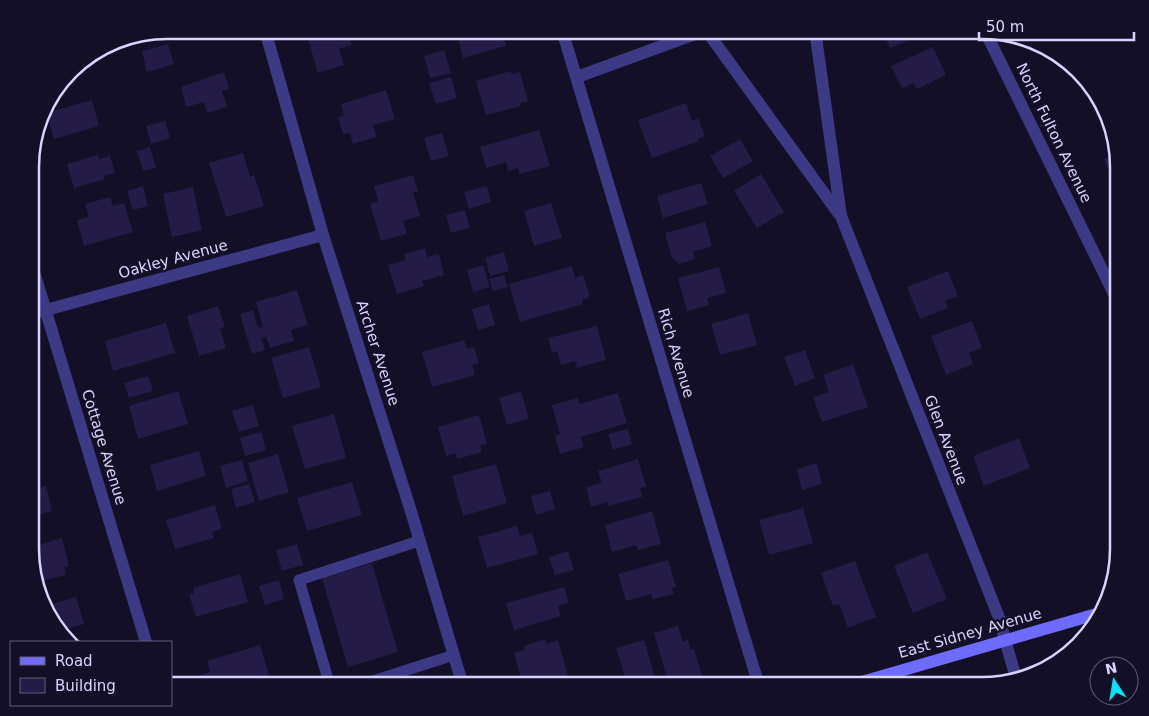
<svg xmlns="http://www.w3.org/2000/svg" width="1149" height="716" font-family="'DejaVu Sans',sans-serif">
<style>
.building{fill:#241b47}
.lines{fill:none;stroke-linecap:round;stroke-linejoin:round}
.lane{stroke:#3d3a85;stroke-width:11}
.street{stroke:#3d3a85;stroke-width:12}
.secondary{stroke:#6f6bff;stroke-width:12}
.labels{text-anchor:middle;dominant-baseline:central;stroke-width:5;stroke-linejoin:round;paint-order:stroke}
.street-label{font-size:15px;fill:#d9d4ff;stroke:#130f26}
.rim{fill:none;stroke:#d9d4ff;stroke-width:2.5}
</style>
<rect width="100%" height="100%" fill="#130f26"/>
<g class="building">
<polygon points="312,30 347,30 352,45 339,49 344,65 318,73 307,36 314,35"/>
<polygon points="456,30 502,30 506,46 463,58"/>
<polygon points="882,30 924,30 925,33 890,48"/>
<polygon points="168,44 174,64 147,72 142,51"/>
<polygon points="933,47 946,75 917,89 914,83 902,88 891,66"/>
<polygon points="444,50 451,73 430,78 424,56"/>
<polygon points="511,71 512,74 520,72 528,101 520,103 521,106 486,115 476,81"/>
<polygon points="224,72 229,89 222,91 227,107 207,113 204,102 186,107 181,87"/>
<polygon points="451,77 457,98 436,104 429,83"/>
<polygon points="386,90 395,119 373,125 377,137 353,144 350,133 343,134 338,117 344,116 341,104"/>
<polygon points="92,100 99,126 54,139 46,113"/>
<polygon points="686,103 692,121 698,118 705,136 698,139 699,141 652,158 638,120"/>
<polygon points="165,121 170,138 151,144 146,126"/>
<polygon points="539,130 550,166 520,174 518,168 508,171 506,162 486,168 480,147"/>
<polygon points="442,133 449,156 431,161 424,138"/>
<polygon points="740,139 753,161 723,178 710,156"/>
<polygon points="150,147 156,168 143,171 137,151"/>
<polygon points="243,153 250,177 254,175 264,206 226,217 209,163"/>
<polygon points="1118,154 1119,157 1119,196 1104,159"/>
<polygon points="98,155 99,159 110,156 115,173 104,176 105,179 74,188 67,164"/>
<polygon points="761,174 784,212 757,228 734,191"/>
<polygon points="413,175 418,191 413,193 420,216 403,221 407,234 381,241 370,204 378,201 374,186"/>
<polygon points="701,183 708,204 663,218 657,196"/>
<polygon points="143,186 148,206 133,210 127,191"/>
<polygon points="487,186 491,202 469,209 464,192"/>
<polygon points="193,187 202,230 172,237 163,194"/>
<polygon points="110,197 113,206 124,203 133,232 84,246 77,220 89,217 85,204"/>
<polygon points="551,203 562,238 534,246 524,211"/>
<polygon points="465,210 470,228 451,233 446,215"/>
<polygon points="705,222 712,246 693,252 695,259 680,264 672,258 665,233"/>
<polygon points="425,248 427,257 439,254 444,275 422,281 424,286 397,294 388,265 406,260 404,254"/>
<polygon points="504,252 509,271 490,276 485,258"/>
<polygon points="483,265 490,287 473,292 467,270"/>
<polygon points="572,266 575,278 583,275 590,297 582,300 583,304 520,322 509,284"/>
<polygon points="719,267 726,293 707,298 709,305 687,311 678,278"/>
<polygon points="948,271 958,296 945,301 948,308 920,319 907,287"/>
<polygon points="504,275 508,287 493,291 489,279"/>
<polygon points="297,290 308,325 291,330 294,341 270,348 266,337 261,338 265,350 252,354 240,314 253,310 258,328 263,327 256,302"/>
<polygon points="489,304 495,325 478,330 472,309"/>
<polygon points="218,306 225,327 220,329 226,348 199,356 187,316"/>
<polygon points="748,313 757,345 720,355 711,324"/>
<polygon points="972,321 982,348 969,353 973,364 946,375 931,336"/>
<polygon points="166,323 175,353 113,371 105,341"/>
<polygon points="597,326 606,360 577,368 575,361 561,365 557,351 552,353 548,338"/>
<polygon points="464,340 467,349 474,347 479,363 472,365 475,375 432,387 422,352"/>
<polygon points="309,347 321,387 283,398 271,358"/>
<polygon points="805,350 815,378 795,386 784,357"/>
<polygon points="853,364 868,407 822,422 813,397 829,392 823,375"/>
<polygon points="148,376 153,391 129,398 124,383"/>
<polygon points="178,391 188,424 138,439 129,406"/>
<polygon points="521,391 529,419 507,425 499,398"/>
<polygon points="618,393 627,423 581,437 584,447 560,454 555,436 560,434 552,405 578,398 580,404"/>
<polygon points="253,405 259,426 239,432 232,411"/>
<polygon points="334,414 346,458 305,469 292,426"/>
<polygon points="479,415 487,444 480,446 482,452 457,459 455,453 446,456 438,427"/>
<polygon points="628,429 632,444 613,450 608,434"/>
<polygon points="261,432 266,450 245,456 240,438"/>
<polygon points="1019,438 1030,468 984,486 973,456"/>
<polygon points="199,451 206,476 157,491 150,465"/>
<polygon points="278,454 289,492 259,501 248,463"/>
<polygon points="638,459 646,487 640,488 642,497 608,506 607,502 591,507 586,487 602,483 598,471"/>
<polygon points="242,460 248,481 226,488 220,466"/>
<polygon points="817,463 822,484 802,490 797,469"/>
<polygon points="496,464 507,503 463,516 452,476"/>
<polygon points="352,482 362,515 307,531 297,498"/>
<polygon points="249,484 255,502 236,508 231,489"/>
<polygon points="46,486 52,511 31,516 31,490"/>
<polygon points="550,491 555,509 536,515 531,496"/>
<polygon points="215,505 222,529 212,532 214,538 175,549 166,520"/>
<polygon points="803,508 813,543 769,555 759,520"/>
<polygon points="652,511 661,544 638,550 636,545 612,552 605,525"/>
<polygon points="517,526 520,536 532,533 538,554 487,568 478,537"/>
<polygon points="62,538 69,566 64,567 66,575 41,581 39,574 34,575 31,567 31,547"/>
<polygon points="297,544 303,565 282,571 276,550"/>
<polygon points="568,551 574,570 555,575 549,557"/>
<polygon points="927,552 947,599 913,613 894,566"/>
<polygon points="668,560 676,587 672,588 674,594 653,599 651,594 626,601 618,574"/>
<polygon points="855,561 876,617 848,628 839,604 833,606 821,573"/>
<polygon points="372,563 398,652 348,667 322,578"/>
<polygon points="240,574 248,602 196,617 189,594 194,593 193,588"/>
<polygon points="279,580 284,599 265,605 259,586"/>
<polygon points="564,587 569,603 558,606 561,616 514,630 506,603"/>
<polygon points="76,597 84,624 63,630 61,633 53,625 46,606"/>
<polygon points="678,626 683,642 688,640 691,650 694,649 702,676 676,683 674,676 667,678 654,633"/>
<polygon points="545,639 547,644 558,640 568,676 532,686 523,686 514,653 525,650 524,646"/>
<polygon points="644,640 656,680 636,686 628,686 616,648"/>
<polygon points="260,645 269,675 266,677 268,686 253,686 251,681 233,686 201,686 198,676 210,672 207,661"/>
<polygon points="593,680 594,686 575,686 575,685"/>
</g>
<g class="lines">
<g class="lane">
<polyline points="330,686 299,580 419,541"/>
<polyline points="357,686 454,655"/>
</g>
<g class="street">
<polyline points="265,30 323,235 410,508 463,686"/>
<polyline points="562,30 759,686"/>
<polyline points="706,30 839,214"/>
<polyline points="815,30 841,216 998,615 1016,678"/>
<polyline points="985,31 1119,304"/>
<polyline points="577,77 706,30"/>
<polyline points="31,262 146,642"/>
<polyline points="31,314 323,235"/>
</g>
<polyline class="secondary" points="848,686 1100,613"/>
</g>
<g class="labels">
<g class="street-label">
<text transform="translate(1054 133) rotate(64)">North Fulton Avenue</text>
<text transform="translate(173 259) rotate(-15)">Oakley Avenue</text>
<text transform="translate(378 353) rotate(72)">Archer Avenue</text>
<text transform="translate(676 353) rotate(73)">Rich Avenue</text>
<text transform="translate(946 440) rotate(69)">Glen Avenue</text>
<text transform="translate(104 447) rotate(73)">Cottage Avenue</text>
<text transform="translate(970 633) rotate(-16)">East Sidney Avenue</text>
</g>
</g>
<path d="M0 0H1149V716H0ZM167 39H982A128 128 0 0 1 1110 167V549A128 128 0 0 1 982 677H167A128 128 0 0 1 39 549V167A128 128 0 0 1 167 39Z" fill="#130f26" fill-rule="evenodd"/>
<path class="rim" d="M167 39H982A128 128 0 0 1 1110 167V549A128 128 0 0 1 982 677H167A128 128 0 0 1 39 549V167A128 128 0 0 1 167 39Z"/>
<rect x="10" y="641" width="162" height="65" fill="#130f26" stroke="#625e7d"/>
<rect x="20" y="657" width="25" height="8" fill="#6f6bff" stroke="#625e7d"/>
<text x="55" y="666" font-size="15" fill="#d9d4ff">Road</text>
<rect x="20" y="678" width="25" height="15" fill="#241b47" stroke="#625e7d"/>
<text x="55" y="691" font-size="15" fill="#d9d4ff">Building</text>
<g transform="translate(1114 681) rotate(348)"><circle r="24" fill="#130f26" stroke="#625e7d"/>
<path d="M0-4L9 19L0 12L-9 19Z" fill="#00e5ff"/>
<text y="-8" font-size="14" font-weight="bold" text-anchor="middle" fill="#d9d4ff">N</text>
</g>
<path d="M979 32v8h155v-8" fill="none" stroke="#d9d4ff" stroke-width="2.5"/>
<text x="986" y="32" font-size="15" fill="#d9d4ff" stroke="#130f26" stroke-width="4" paint-order="stroke">50 m</text>
</svg>
